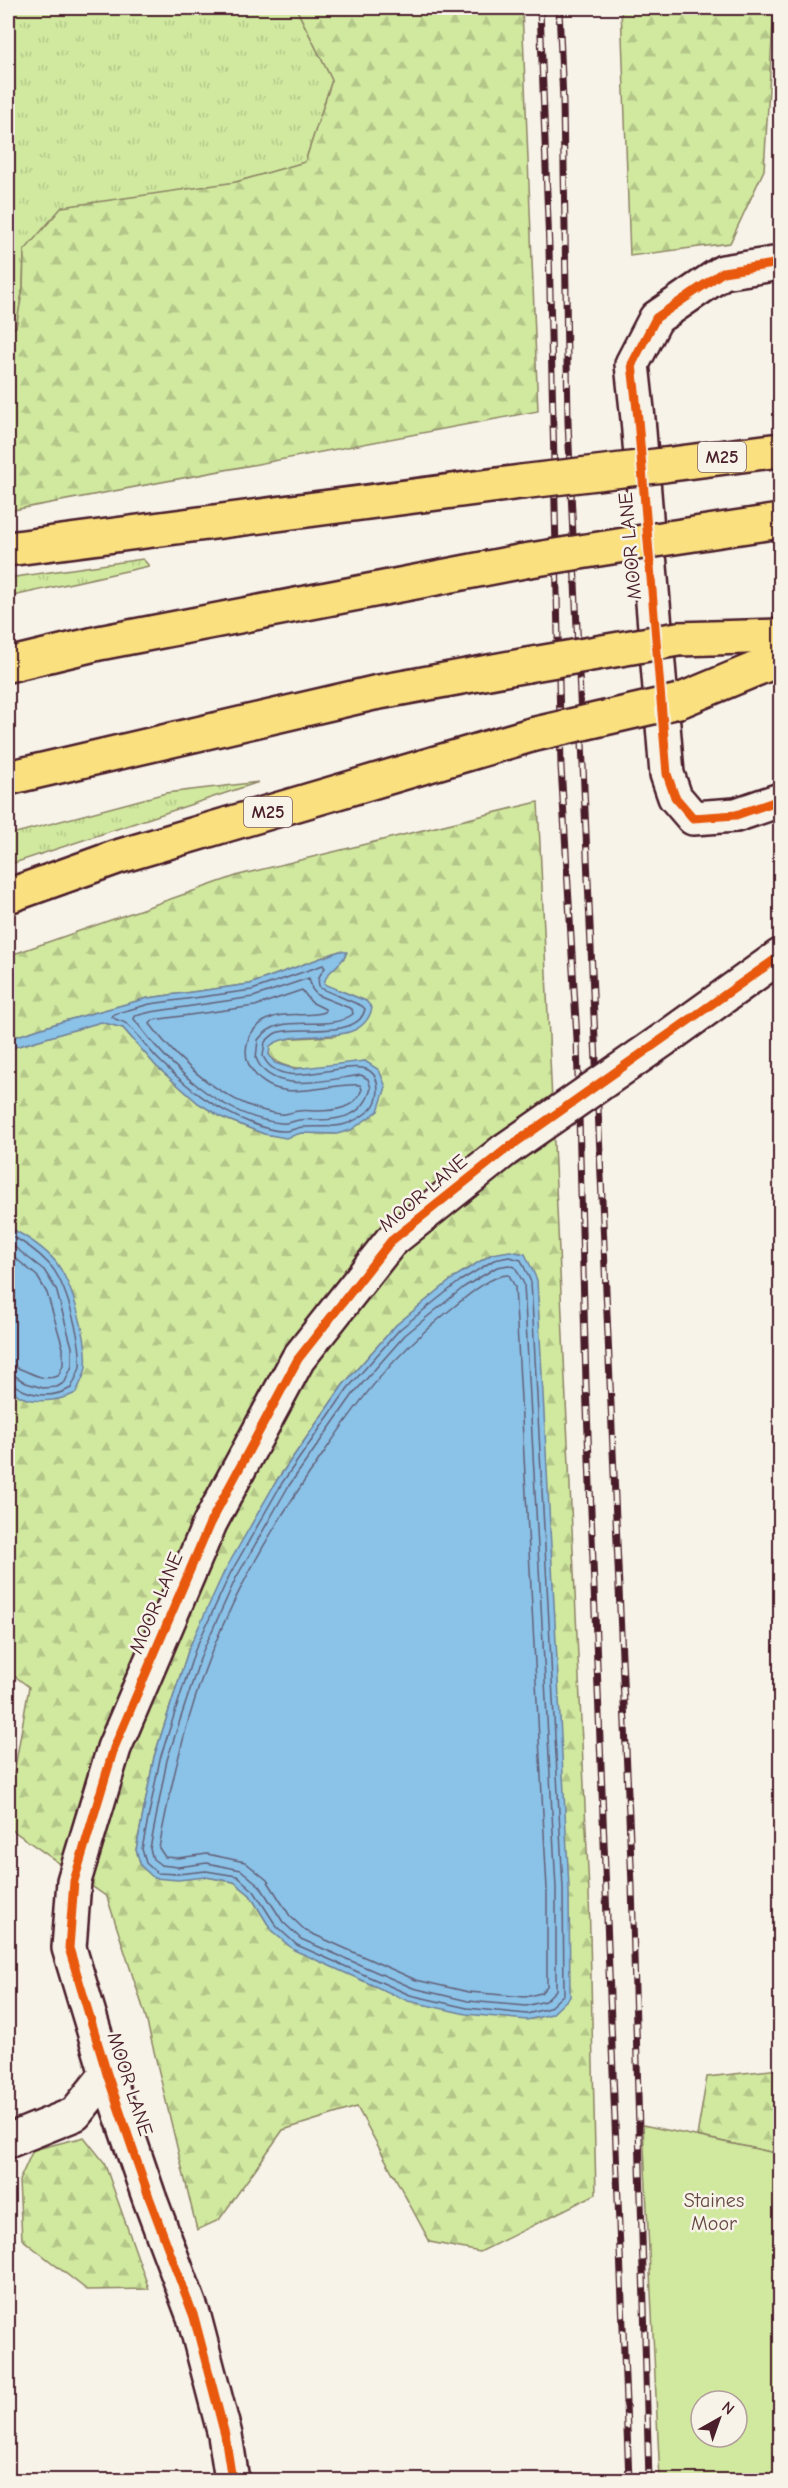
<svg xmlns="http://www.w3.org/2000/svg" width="788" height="2488" font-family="'Comic Neue',sans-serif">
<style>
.grass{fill:url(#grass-tufts);stroke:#8d8465;stroke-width:1.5}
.forest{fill:url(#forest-firs);stroke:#8d8465;stroke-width:1.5;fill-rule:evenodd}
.park{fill:#d0e99f;stroke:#8d8465;stroke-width:1.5;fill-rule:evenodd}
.water{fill:#8ac2e8;stroke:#70819c;stroke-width:1.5}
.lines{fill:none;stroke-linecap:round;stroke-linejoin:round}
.shore{stroke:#646077;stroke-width:1.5}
.minor-casing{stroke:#4a1f2b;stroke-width:38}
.highway-casing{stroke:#4a1f2b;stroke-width:38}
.minor{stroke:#f7f3e8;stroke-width:33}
.highway{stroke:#fbe080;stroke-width:33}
.rail-casing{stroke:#4a1f2b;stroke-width:7}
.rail{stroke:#f7f3e8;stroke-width:4.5;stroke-dasharray:14;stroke-linecap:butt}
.minor-bridge-casing{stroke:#4a1f2b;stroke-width:38;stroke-linecap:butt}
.highway-bridge-casing{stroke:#4a1f2b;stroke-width:38;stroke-linecap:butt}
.minor-bridge{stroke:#f7f3e8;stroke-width:33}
.highway-bridge{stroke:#fbe080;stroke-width:33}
.cycleway-casing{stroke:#f7f3e8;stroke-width:13}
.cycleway{stroke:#e8590c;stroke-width:9}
.labels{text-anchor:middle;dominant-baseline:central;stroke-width:5;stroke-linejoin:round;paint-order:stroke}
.shield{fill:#f7f3e8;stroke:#7e5f64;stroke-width:1.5}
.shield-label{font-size:18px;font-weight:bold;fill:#4a1f2b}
.street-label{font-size:20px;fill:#4a1f2b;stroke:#f7f3e8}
.park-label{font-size:20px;fill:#654742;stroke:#f7f3e8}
</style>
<defs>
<pattern id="grass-tufts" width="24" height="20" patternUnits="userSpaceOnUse" patternTransform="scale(1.5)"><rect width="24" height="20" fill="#d0e99f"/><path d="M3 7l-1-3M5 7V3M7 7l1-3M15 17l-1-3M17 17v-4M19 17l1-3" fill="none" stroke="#b4c789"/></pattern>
<pattern id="forest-firs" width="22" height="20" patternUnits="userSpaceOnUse" patternTransform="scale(1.5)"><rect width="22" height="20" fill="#d0e99f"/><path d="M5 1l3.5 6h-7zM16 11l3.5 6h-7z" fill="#b4c789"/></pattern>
</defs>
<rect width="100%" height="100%" fill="#f7f3e8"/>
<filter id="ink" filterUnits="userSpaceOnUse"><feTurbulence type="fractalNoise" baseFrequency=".0167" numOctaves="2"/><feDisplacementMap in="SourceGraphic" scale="12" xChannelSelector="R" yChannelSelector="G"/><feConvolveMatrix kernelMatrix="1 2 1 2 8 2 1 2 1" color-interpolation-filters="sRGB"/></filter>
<g filter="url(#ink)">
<g class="grass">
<polygon points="8,8 296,8 332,80 305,162 236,182 24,251 23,288 16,328 8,331 8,227 13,222 8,164"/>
<polygon points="143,559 149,566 8,597 8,578"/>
<polygon points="259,782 8,865 8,835 166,793"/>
</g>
<g class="forest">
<polygon points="296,8 522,8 538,411 8,511 8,331 16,327 23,288 24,251 62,207 236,182 305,162 332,80"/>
<polygon points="621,8 774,8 764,170 730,243 630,256"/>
<path d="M538 802 589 1892 596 2194 480 2252 430 2242 357 2107 283 2130 219 2220 197 2230 145 2014 107 1897 8 1827V1808L29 1687 8 1671V1382L10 1389 85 1345C69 1287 65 1256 8 1227V1049L101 1022 123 1028 156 1066 198 1103 221 1117 264 1134 286 1137 301 1133 336 1134 365 1061C338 1064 288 1079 269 1055L270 1046 278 1039 335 1036 366 1001 324 984 325 977 345 957 340 951 250 984 148 998 64 1021 8 1039V956L239 875ZM492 1254 272 1931 250 1895 234 1882 206 1877 136 1850 154 1757 189 1648 277 1480 343 1385 396 1325 456 1276Z"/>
<polygon points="780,2069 780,2154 697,2136 707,2077"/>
<polygon points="84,2137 104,2162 149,2289 87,2290 22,2239 19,2181 33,2150"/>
</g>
<path class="park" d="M643 2125 780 2154V2480H660ZM701 2401H737V2437H701Z"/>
<g class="water">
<path d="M340 951 347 952C343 965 326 970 324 984L366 1001 372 1008C362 1052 295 1025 270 1046L269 1055 275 1063 294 1069 365 1061 379 1070 386 1087 378 1111 351 1130 337 1134 301 1133 286 1138 264 1134 221 1117 198 1103 156 1066 123 1028 101 1022 8 1049V1039L64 1021 148 998 250 984Z"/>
<path d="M8 1227C24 1235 44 1248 56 1262 72 1284 89 1340 86 1367 85 1376 79 1385 76 1393 57 1402 17 1408 8 1382Z"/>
<polygon points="510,1251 525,1254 537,1280 569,1888 570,1997 552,2014 527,2020 466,2014 408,2001 294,1950 272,1931 250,1895 234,1882 206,1877 178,1880 154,1878 141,1866 136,1850 154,1757 189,1648 224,1572 277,1480 343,1385 396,1325 456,1276 492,1254"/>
</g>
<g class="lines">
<g class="shore">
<path d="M323 965 325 968C320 974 316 980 320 988L362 1006 365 1009C359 1040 296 1025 276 1033 272 1035 268 1039 265 1042L263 1056C282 1099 358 1050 374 1075 380 1085 379 1101 371 1109 347 1130 332 1126 303 1127 297 1127 292 1131 286 1131 274 1132 261 1127 251 1123 215 1109 189 1089 161 1062 149 1051 140 1036 128 1025 124 1021 117 1021 112 1017L114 1014 150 1004 252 990Z"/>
<path d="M309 978 312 989 317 995 352 1009 353 1014C325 1035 280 1009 258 1040L256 1058C271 1097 330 1079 361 1075L368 1079 371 1088C364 1115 343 1120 317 1120 312 1120 305 1119 299 1120 293 1121 288 1124 281 1123 221 1117 168 1065 134 1019L135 1016 151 1012 253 997Z"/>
<path d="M302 990 311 1002 325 1009V1012C308 1018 288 1011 271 1018 262 1021 251 1030 248 1040 244 1053 246 1064 255 1074 281 1106 327 1082 360 1085L362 1089C356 1109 334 1111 316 1111 310 1111 304 1110 298 1111 291 1112 287 1115 280 1114 228 1107 180 1064 150 1024L153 1020 255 1006Z"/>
<path d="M8 1234C22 1241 38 1252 49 1264 66 1281 82 1342 80 1366 79 1373 74 1381 71 1388 57 1396 41 1397 25 1391 18 1388 14 1384 8 1383"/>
<polyline points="8,1242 44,1270 56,1289 72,1347 72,1366 65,1382 57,1387 43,1388 26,1383 15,1376 8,1375"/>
<path d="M8 1252 37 1276 47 1293 63 1348V1365L58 1376C38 1383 26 1367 8 1366"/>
<polygon points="509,1257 521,1260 531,1282 563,1888 564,1994 549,2008 527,2014 467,2008 410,1995 297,1945 277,1927 254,1891 237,1876 206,1871 178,1874 157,1873 146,1863 142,1849 160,1759 195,1650 230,1574 282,1483 348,1388 400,1329 460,1281 494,1260"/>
<polygon points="509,1265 515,1267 524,1284 556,1888 556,1990 545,2001 526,2006 468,2001 413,1988 301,1939 283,1922 260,1886 241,1870 207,1863 178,1867 161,1865 153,1859 150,1849 167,1760 202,1653 236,1578 288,1487 354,1393 405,1335 464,1287 497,1267"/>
<path d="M509 1275 515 1287 547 1889V1986L541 1993 525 1997 469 1992 416 1980 306 1931 290 1916 267 1880 245 1862 207 1854 178 1858 165 1857 159 1848C171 1783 186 1718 210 1656 238 1584 279 1516 323 1454 360 1399 393 1356 445 1314 459 1303 491 1273 509 1275Z"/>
</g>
<g class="minor-casing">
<g id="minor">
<polyline points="780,263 723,272 656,318 632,364 638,419 667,774 675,797 693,818 736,815 780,800"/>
<polyline points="673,1033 780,956"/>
<polyline points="8,2141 75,2114 107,2074"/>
<polyline points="232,2480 225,2435 194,2317 149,2197 107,2074 69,1948 74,1881 114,1748 210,1523 298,1359 391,1241 505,1150"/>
</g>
</g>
<g class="highway-casing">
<g id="highway">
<polyline points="664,465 780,450"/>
<polyline points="668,538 780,521"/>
<polyline points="8,549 521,482"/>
<polyline points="678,639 780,636"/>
<polyline points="8,665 99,643 524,561"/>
<polyline points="679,701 780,659"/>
<polyline points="8,778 374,693 527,665"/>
<polyline points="8,896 117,857 531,735"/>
</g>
</g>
<use href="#minor" class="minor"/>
<use href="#highway" class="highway"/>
<g class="rail-casing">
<g id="rail">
<polyline points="540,8 549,248 561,766 577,1039 586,1383 629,2480"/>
<polyline points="559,8 563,101 568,422 632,1885 649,2480"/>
</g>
</g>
<use href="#rail" class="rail"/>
<g class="minor-bridge-casing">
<polyline id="minor-bridge" points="505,1150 673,1033"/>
</g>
<g class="highway-bridge-casing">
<g id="highway-bridge">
<polyline points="521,482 664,465"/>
<polyline points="524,561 668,538"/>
<polyline points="527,665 678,639"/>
<polyline points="531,735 679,701"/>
</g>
</g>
<use href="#minor-bridge" class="minor-bridge"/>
<use href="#highway-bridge" class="highway-bridge"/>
<g class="cycleway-casing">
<g id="cycleway">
<polyline points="780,263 723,272 656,318 632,364 638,419 667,774 675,797 693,818 736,815 780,800"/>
<polyline points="232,2480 225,2435 194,2317 149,2197 107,2074 69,1948 74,1881 114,1748 210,1523 298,1359 391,1241 505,1150 780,956"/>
</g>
</g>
<use href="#cycleway" class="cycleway"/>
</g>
</g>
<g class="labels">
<g class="shield">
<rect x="698" y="442" width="48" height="30" rx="4.5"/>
<rect x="244" y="797" width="48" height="30" rx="4.5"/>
</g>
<g class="shield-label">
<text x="722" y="457">M25</text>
<text x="268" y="812">M25</text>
</g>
<g class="street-label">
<text transform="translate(630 546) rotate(-95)">MOOR LANE</text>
<text transform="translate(423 1193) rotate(-40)">MOOR LANE</text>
<text transform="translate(156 1603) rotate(-67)">MOOR LANE</text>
<text transform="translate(130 2084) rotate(72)">MOOR LANE</text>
</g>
<g class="park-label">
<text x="714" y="2200">Staines<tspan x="714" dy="23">Moor</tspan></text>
</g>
</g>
<rect width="788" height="2488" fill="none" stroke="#f7f3e8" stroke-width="30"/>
<rect x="15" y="15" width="758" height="2458" fill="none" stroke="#4a1f2b" stroke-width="2" filter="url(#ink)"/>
<g transform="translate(719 2419) rotate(40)"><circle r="28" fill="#f7f3e8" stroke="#b29e9c" stroke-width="1.5"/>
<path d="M0-4.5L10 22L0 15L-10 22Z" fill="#4a1f2b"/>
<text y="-9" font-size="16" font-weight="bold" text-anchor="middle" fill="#4a1f2b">N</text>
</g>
</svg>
